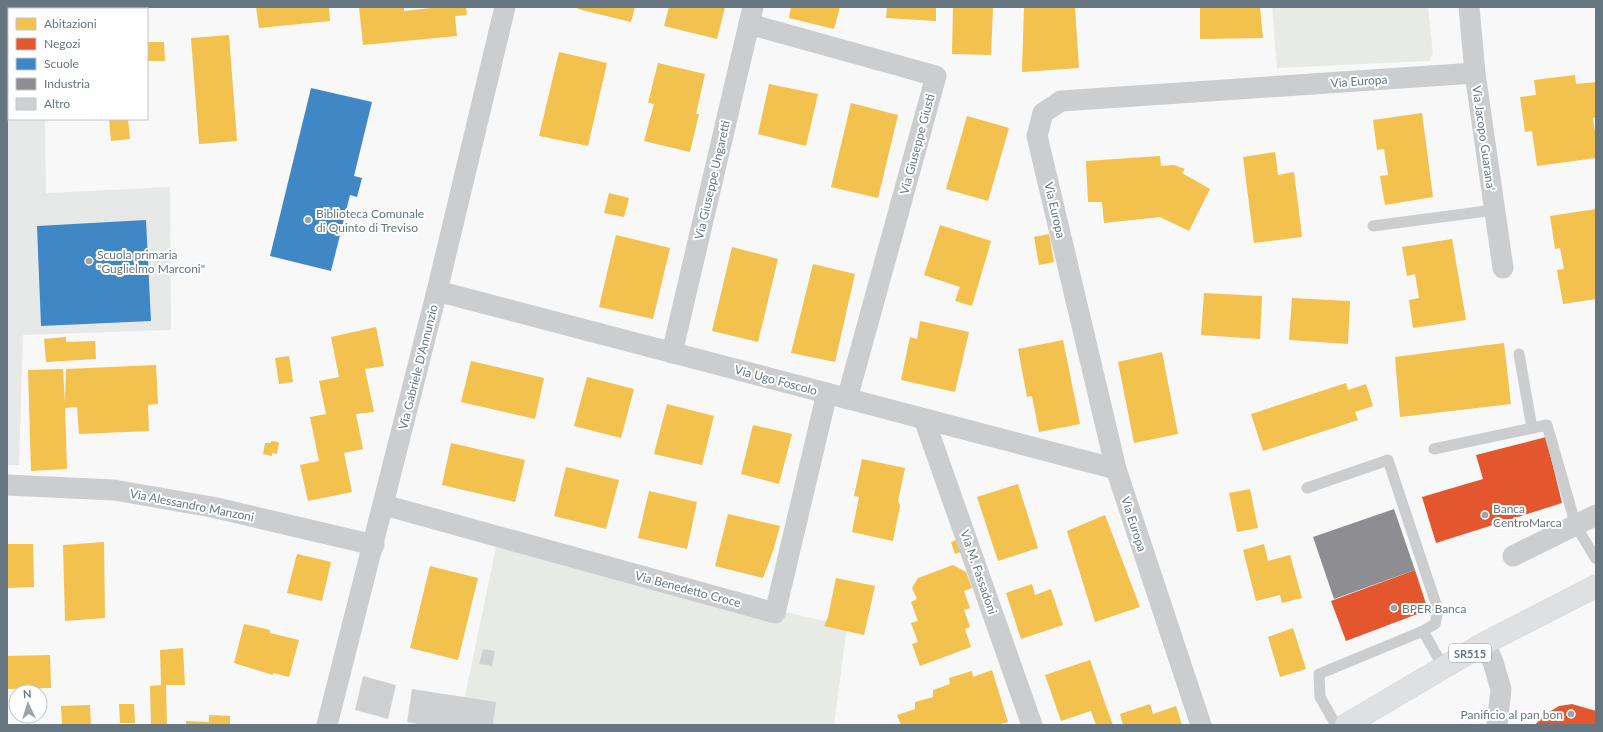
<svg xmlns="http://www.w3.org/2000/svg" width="1603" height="732" font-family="Lato,sans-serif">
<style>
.built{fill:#e7e8e8}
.green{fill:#e8eae6}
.homes{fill:#f2c14e}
.shops{fill:#e4572e}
.schools{fill:#3f88c5}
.industry{fill:#8d8d92}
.building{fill:#cfd0d1}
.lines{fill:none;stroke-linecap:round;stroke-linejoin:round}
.primary-casing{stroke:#d4d5d6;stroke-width:23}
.lane{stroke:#cbcdce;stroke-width:11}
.street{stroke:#cbcdce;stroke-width:21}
.primary{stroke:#dfe0e1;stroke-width:22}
.poi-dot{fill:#99a4ab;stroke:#fff;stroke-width:1.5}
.labels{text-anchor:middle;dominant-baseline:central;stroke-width:4;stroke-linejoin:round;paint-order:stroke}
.shield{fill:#fff;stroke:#949fa7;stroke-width:1}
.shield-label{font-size:11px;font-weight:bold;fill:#667681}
.street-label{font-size:12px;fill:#667681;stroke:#fff}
.poi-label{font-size:12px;fill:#667681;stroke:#fff;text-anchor:start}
</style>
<rect width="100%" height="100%" fill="#f8f8f8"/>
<polygon class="built" points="7,7 38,7 38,9 9,9 9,119 45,119 46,193 170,187 171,330 23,335 19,465 7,465"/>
<g class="green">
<polygon points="1272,7 1428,7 1433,54 1429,61 1277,68"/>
<polygon points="496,547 847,626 834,725 459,725"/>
</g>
<g class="homes">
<polygon points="256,7 329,7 330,21 259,28"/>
<polygon points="359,7 404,7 404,11 431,8 431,7 466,7 467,15 455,16 457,36 363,45"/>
<polygon points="578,7 635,7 631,22 578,9"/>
<polygon points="669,7 725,7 717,39 664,26"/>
<polygon points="791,7 840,7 834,29 789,18"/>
<polygon points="887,7 936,7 936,21 886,18"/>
<polygon points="953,7 993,7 991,55 952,54"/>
<polygon points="1024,7 1075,7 1079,68 1022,72"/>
<polygon points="1200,7 1260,7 1263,38 1200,39"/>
<polygon points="229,35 237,141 199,144 191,38"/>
<polygon points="147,42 164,42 165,61 147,61"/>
<polygon points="559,52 607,63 588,146 539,136"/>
<polygon points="658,63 705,74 696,114 699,114 690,152 644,141 654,104 648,103"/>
<polygon points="1575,75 1576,84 1596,82 1596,117 1593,118 1596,139 1596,158 1537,166 1532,131 1525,132 1520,97 1536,95 1534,80"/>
<polygon points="769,84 818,94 806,146 758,134"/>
<polygon points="851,103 898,115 878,198 831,187"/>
<polygon points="1422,113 1433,197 1385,205 1380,176 1388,175 1384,149 1377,150 1373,120"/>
<polygon points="967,116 1009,128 988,201 946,189"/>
<polygon points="109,119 128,119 130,139 111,141"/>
<polygon points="1275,152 1278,175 1294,172 1302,237 1254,243 1243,157"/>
<polygon points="1160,156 1161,166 1174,165 1185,169 1182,173 1210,189 1189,231 1160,217 1104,223 1102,202 1088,202 1086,161"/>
<polygon points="609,193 629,198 624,217 604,213"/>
<polygon points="1596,209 1596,299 1563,304 1557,270 1564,269 1560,248 1555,249 1550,216"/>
<polygon points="940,225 991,241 972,306 955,301 960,287 924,275"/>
<polygon points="1049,234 1054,262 1039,265 1034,237"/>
<polygon points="616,235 670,248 653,319 599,307"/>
<polygon points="1452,239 1466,320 1413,328 1409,300 1419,298 1415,274 1407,276 1402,247"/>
<polygon points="732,247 778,259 758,342 712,331"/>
<polygon points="813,264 855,274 835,362 791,353"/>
<polygon points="1204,293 1262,296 1260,339 1201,335"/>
<polygon points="1292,298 1350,301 1348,344 1289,340"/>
<polygon points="920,321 969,332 955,392 901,380 910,337 917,339"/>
<polygon points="376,327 384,366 365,369 374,412 356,414 363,449 344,453 352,492 308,501 300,465 319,461 310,417 326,414 319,381 339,377 331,337"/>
<polygon points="66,337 66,342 95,341 96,359 46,362 44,339"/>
<polygon points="1063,340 1080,424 1039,432 1032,396 1027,397 1018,349"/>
<polygon points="1504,343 1511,404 1400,417 1395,357"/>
<polygon points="1162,352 1178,434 1134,443 1118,362"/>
<polygon points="289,356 293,382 279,384 275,358"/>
<polygon points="471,361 544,378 535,419 461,402"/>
<polygon points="156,365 158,404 148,405 149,431 79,434 77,407 65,408 67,469 31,471 28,370 63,369 65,403 66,369"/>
<polygon points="587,377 634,389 621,438 574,426"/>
<polygon points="1346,383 1348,390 1366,384 1373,406 1355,412 1358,420 1263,451 1251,414"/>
<polygon points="667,404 714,416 702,465 654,454"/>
<polygon points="753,425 792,434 779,484 741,474"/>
<polygon points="271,441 279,442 277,454 272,453 272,456 263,454 265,443 271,443"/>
<polygon points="451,443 525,460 515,502 442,485"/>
<polygon points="862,459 905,468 898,501 900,506 893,541 852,532 859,497 854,496"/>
<polygon points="566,467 619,480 606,529 554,516"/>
<polygon points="1018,484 1038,548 998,561 977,497"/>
<polygon points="1250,489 1258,528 1237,532 1229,493"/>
<polygon points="649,491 697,502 687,549 638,538"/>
<polygon points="728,514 780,526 773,551 763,578 715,566"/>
<polygon points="1105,515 1140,607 1095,622 1067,531"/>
<polygon points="962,538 966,550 955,554 951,542"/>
<polygon points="104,542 105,618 65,621 63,545"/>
<polygon points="7,544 33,544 34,587 7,588"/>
<polygon points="1264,544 1268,561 1290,555 1302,598 1282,603 1280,595 1256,601 1243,550"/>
<polygon points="297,554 331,562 322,601 287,593"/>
<polygon points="953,565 966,572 972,588 964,591 970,608 964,610 970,627 965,629 971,647 920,666 912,644 918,642 911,623 918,621 911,602 917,599 912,588 918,578"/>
<polygon points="430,566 478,578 458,660 410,648"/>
<polygon points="836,578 875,586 864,635 824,626 828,617"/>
<polygon points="1032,584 1035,595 1051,589 1063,625 1021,639 1006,593"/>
<polygon points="244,624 270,630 270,633 299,640 289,677 273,673 273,675 234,663"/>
<polygon points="1293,628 1306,669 1280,677 1268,637"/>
<polygon points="183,648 185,685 166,685 167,725 151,725 150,686 161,685 160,650"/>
<polygon points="50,655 51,688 8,689 7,656"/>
<polygon points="1090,660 1106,706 1113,725 1096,725 1091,711 1061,721 1045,675"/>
<polygon points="992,670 1008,722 997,725 901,725 897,715 915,709 915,702 933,697 933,690 950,684 949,678 972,671 973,677"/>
<polygon points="119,704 134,704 135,723 120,723"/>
<polygon points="1150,704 1153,714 1176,706 1182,725 1123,725 1120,714"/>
<polygon points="90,705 91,725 62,725 61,706"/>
<polygon points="209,715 230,716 230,725 186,725 186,721 209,722"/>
</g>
<g class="shops">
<polygon points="1546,437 1562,503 1436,543 1422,497 1483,479 1476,455"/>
<polygon points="1415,570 1428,610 1346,641 1331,601"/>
<polygon points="1572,704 1596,711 1595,725 1535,725 1544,715 1559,706"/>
</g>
<g class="schools">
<polygon points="311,88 372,102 354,176 362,178 357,197 350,195 331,271 270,256"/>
<polygon points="146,220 151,321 41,326 37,226"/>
</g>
<polygon class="industry" points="1394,509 1415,570 1334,599 1313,537"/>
<g class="building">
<polygon points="483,649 495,651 492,666 479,664"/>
<polygon points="363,676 396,685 388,719 355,710"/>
<polygon points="412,689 496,702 493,723 497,725 423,725 407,722"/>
</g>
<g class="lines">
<g class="primary-casing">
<polyline id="primary" points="1346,725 1485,643 1596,586"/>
</g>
<g class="lane">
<polyline points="1373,226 1494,210"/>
<polyline points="1519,354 1532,428"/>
<polyline points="1434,449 1547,425 1576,526 1596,559"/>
<polyline points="1307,488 1388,460 1438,610 1435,624 1423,631"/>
<polyline points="1336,725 1320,697 1319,674 1423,631 1444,668"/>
</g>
<g class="street">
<polyline points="1469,7 1475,73 1503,268"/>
<polyline points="749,24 936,76 847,399"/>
<polyline points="437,291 1116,469"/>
<polyline points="672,353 753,7"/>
<polyline points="924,419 1032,725"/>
<polyline points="7,485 114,490 212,507 374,545"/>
<polyline points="384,505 775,613 827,393"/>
<polyline points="1513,556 1596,515"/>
<polyline points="1485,643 1493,662 1501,689 1497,725"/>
<polyline points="327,725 437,291 505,7"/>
<polyline points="1201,725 1116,469 1037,136 1043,113 1061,101 1475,73"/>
</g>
<use href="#primary" class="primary"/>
</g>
<g class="poi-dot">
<circle cx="308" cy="220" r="4"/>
<circle cx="89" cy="261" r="4"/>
<circle cx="1485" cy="515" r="4"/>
<circle cx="1394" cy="608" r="4"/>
<circle cx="1571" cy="714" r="4"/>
</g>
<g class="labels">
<rect class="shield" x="1449" y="644" width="42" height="18" rx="3"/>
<g class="shield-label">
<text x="1470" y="653">SR515</text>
</g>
<g class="street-label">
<text transform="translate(1359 81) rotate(-4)">Via Europa</text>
<text transform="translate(1484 138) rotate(82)">Via Jacopo Guarana'</text>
<text transform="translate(917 144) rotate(-75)">Via Giuseppe Giusti</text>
<text transform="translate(712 180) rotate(-77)">Via Giuseppe Ungaretti</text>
<text transform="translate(1055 210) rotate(77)">Via Europa</text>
<text transform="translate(418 367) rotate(-76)">Via Gabriele D'Annunzio</text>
<text transform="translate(776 380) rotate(15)">Via Ugo Foscolo</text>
<text transform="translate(192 505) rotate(11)">Via Alessandro Manzoni</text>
<text transform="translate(1134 524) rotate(72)">Via Europa</text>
<text transform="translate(979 572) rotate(71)">Via M. Fassadoni</text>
<text transform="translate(688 589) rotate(15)">Via Benedetto Croce</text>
</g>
<g class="poi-label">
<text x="316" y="213">Biblioteca Comunale<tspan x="316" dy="14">di Quinto di Treviso</tspan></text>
<text x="97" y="254">Scuola primaria<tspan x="97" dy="14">"Guglielmo Marconi"</tspan></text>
<text x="1493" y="508">Banca<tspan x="1493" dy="14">CentroMarca</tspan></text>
<text x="1402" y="608">BPER Banca</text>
<text x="1563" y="714" text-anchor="end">Panificio al pan bon</text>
</g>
</g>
<rect width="1603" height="732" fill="none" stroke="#667681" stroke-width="16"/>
<rect x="8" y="8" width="140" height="112" fill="#ffffff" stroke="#c2c8cd"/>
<rect x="16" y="18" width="20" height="12" fill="#f2c14e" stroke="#c2c8cd"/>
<text x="44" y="28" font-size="12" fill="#667681">Abitazioni</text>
<rect x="16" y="38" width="20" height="12" fill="#e4572e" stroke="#c2c8cd"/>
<text x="44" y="48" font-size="12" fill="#667681">Negozi</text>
<rect x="16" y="58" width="20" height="12" fill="#3f88c5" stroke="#c2c8cd"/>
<text x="44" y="68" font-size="12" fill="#667681">Scuole</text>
<rect x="16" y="78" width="20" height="12" fill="#8d8d92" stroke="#c2c8cd"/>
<text x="44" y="88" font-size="12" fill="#667681">Industria</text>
<rect x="16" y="98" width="20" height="12" fill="#cfd0d1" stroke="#c2c8cd"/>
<text x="44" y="108" font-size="12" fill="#667681">Altro</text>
<g transform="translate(28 704) rotate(356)"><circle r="19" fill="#ffffff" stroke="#c2c8cd"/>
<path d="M0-3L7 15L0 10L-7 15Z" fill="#99a4ab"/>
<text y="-6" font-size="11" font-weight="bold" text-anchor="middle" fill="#667681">N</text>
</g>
</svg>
